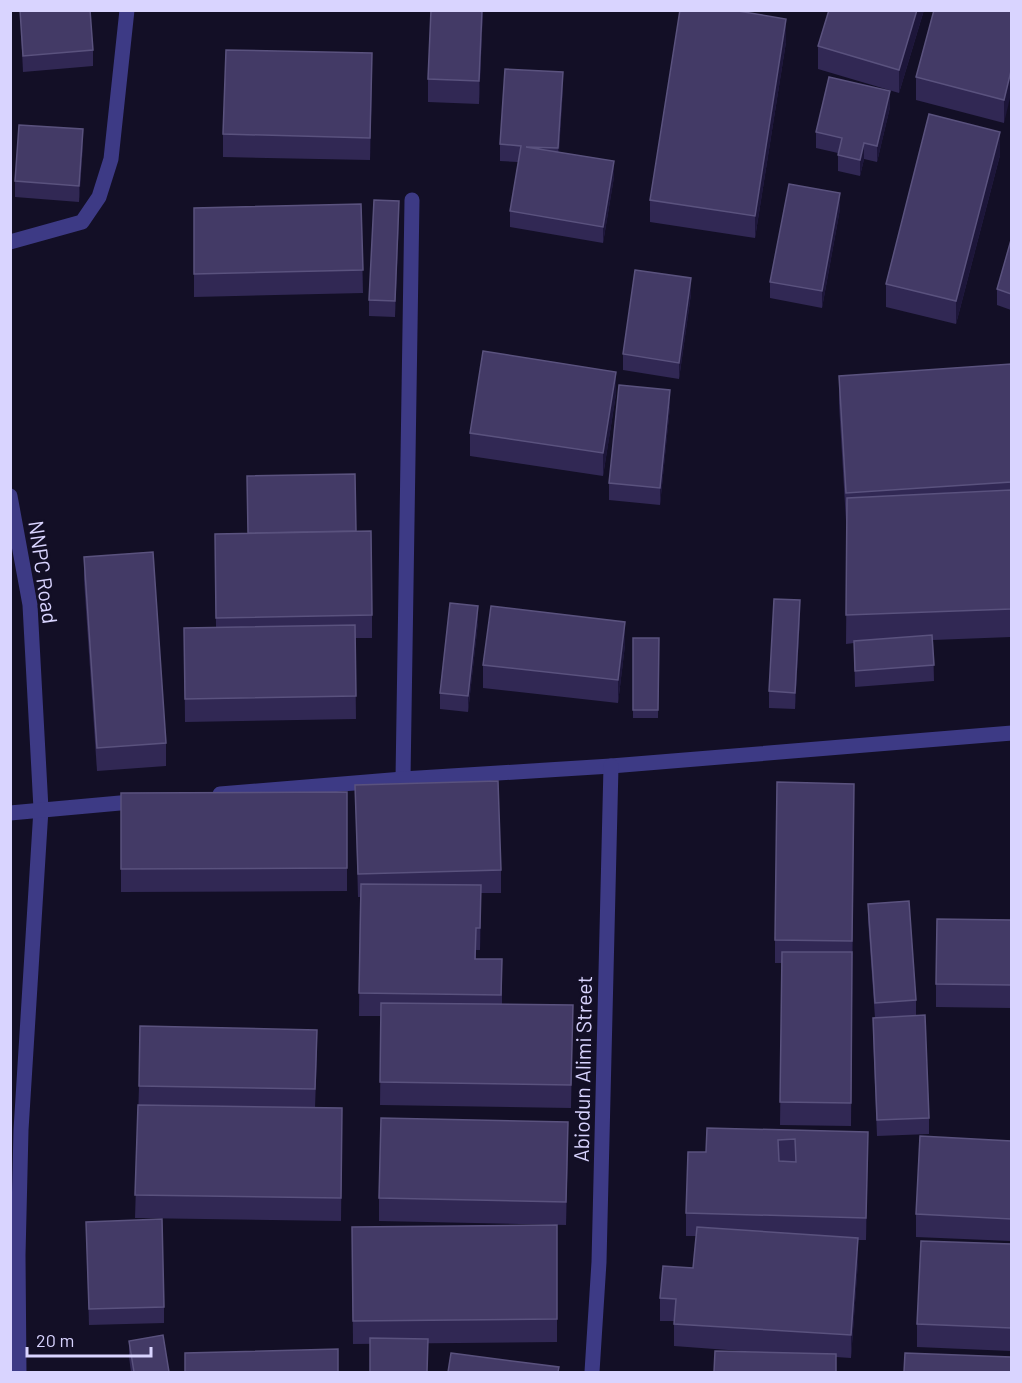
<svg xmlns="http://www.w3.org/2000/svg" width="1022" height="1383" font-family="Barlow,sans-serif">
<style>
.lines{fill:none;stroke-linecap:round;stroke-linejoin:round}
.minor{stroke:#3d3a85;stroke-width:15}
.wall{fill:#312854}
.shaded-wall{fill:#1d163a}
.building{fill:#433a66;stroke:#5a527e;stroke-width:1.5;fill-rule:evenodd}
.labels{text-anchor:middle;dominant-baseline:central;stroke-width:5;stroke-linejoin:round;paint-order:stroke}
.street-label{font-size:21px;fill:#d9d4ff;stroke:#130f26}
</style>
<rect width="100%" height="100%" fill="#130f26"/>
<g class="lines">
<g class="minor">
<polyline points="10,242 82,222 99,197 111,159 127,10"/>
<polyline points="10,496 30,605 41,809 21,1130 18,1255 19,1372"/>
<polyline points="403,779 412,200"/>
<polyline points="220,794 403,779 611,766 1012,733"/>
<polyline points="10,813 142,801"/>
<polyline points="592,1372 599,1262 611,766"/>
</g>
</g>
<g class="wall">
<polygon points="20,10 93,50 93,66 23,72"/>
<polygon points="483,10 479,104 428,102 428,79"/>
<polygon points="829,10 924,10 899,93 818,69 818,46"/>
<polygon points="1011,10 1004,123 916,100 916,77"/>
<polygon points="786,42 755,238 650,222 650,200"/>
<polygon points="372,76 370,160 223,157 223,134"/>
<polygon points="563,88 559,152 614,177 603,243 510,227 510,211 518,162 500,161 500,144"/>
<polygon points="890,107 877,162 864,159 860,176 838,171 838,153 816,148 816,132"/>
<polygon points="83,145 79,202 15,197 15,181"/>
<polygon points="1000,155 956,324 886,307 886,284"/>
<polygon points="361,204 363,293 194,297 194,208"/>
<polygon points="840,209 822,308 770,298 770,282"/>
<polygon points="399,217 395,317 369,316 369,300"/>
<polygon points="1011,240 1011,310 997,305 997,289"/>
<polygon points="691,294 679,379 623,370 623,354"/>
<polygon points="1011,364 1011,637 933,640 934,681 855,687 854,643 846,644 847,521 846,521 839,404 839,376"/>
<polygon points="616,394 603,476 470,456 470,433"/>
<polygon points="670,406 660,505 609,500 609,483"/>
<polygon points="356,531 372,615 372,638 355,638 356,719 185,722 184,628 216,627 215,534"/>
<polygon points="84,557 166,743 166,766 97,771 84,580"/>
<polygon points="800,617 795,709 769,708 769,691"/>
<polygon points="478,622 468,712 440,709 440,693"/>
<polygon points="633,638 659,638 658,718 633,718"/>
<polygon points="625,645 618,703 483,688 483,665"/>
<polygon points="854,784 851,1126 780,1125 782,963 775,963 775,940"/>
<polygon points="355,785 501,870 501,893 481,893 480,950 476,950 476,959 502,959 502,1004 573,1005 571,1108 380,1105 381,1016 359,1016 360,897 358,897"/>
<polygon points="347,792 347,891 121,892 121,793"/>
<polygon points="868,904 916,1000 916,1016 929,1118 929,1134 877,1136 873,1034 873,1018 875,1018 868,920"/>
<polygon points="1011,920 1011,1008 936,1007 936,984"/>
<polygon points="317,1052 315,1108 342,1131 341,1221 135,1218 139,1086"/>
<polygon points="707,1128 868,1132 866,1240 858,1240 858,1261 851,1358 836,1357 836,1372 755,1352 674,1346 674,1321 660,1321 660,1298 693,1268 696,1236 686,1236 686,1213 706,1152"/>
<polygon points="1011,1141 1011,1241 916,1237 916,1214"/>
<polygon points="568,1145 566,1225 379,1221 379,1198"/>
<polygon points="86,1222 164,1307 164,1323 89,1325"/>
<polygon points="557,1225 557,1342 353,1344 352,1227"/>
<polygon points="1011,1244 1011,1351 917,1347 917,1324"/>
<polygon points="129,1341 169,1372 131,1372 129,1357"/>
</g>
<g class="shaded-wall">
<polygon points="482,10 483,10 479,104 479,81"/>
<polygon points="917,10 924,10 899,93 899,70"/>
<polygon points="786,19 786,42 755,238 755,216"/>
<polygon points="372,53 372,76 370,160 370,138"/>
<polygon points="1011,71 1011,94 1004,123 1004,100"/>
<polygon points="563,72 563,88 558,164 558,148"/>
<polygon points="890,91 890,107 877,162 877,146"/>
<polygon points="83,129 83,145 79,202 79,186"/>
<polygon points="1000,132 1000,155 956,324 956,301"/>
<polygon points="864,143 864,159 860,176 860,160"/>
<polygon points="614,161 614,177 603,243 603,227"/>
<polygon points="840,193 840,209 822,308 822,291"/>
<polygon points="399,201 399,217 395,317 395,301"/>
<polygon points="691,278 691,294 679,379 679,363"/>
<polygon points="616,372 616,394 603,476 603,453"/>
<polygon points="670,390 670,406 660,505 660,488"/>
<polygon points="800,600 800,617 795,709 795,693"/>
<polygon points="478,606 478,622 468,712 468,696"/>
<polygon points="625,622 625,645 618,703 618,680"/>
<polygon points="481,885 481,908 480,950 480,928"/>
<polygon points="568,1122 568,1145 566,1225 566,1202"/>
<polygon points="868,1132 868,1155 866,1240 866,1218"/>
<polygon points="858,1238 858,1261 851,1358 851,1335"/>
</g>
<g class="building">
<polygon points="20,10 90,10 93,50 23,56"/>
<polygon points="431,10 482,10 479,81 428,79"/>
<polygon points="680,10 732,10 786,19 755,216 650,200"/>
<polygon points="829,10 917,10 899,70 818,46"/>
<polygon points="934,10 1011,10 1011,71 1004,100 916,77"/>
<polygon points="226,50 372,53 370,138 223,134"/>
<polygon points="505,69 563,72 558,148 526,147 614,161 603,227 510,211 521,146 500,144"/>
<polygon points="829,77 890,91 877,146 864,143 860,160 838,155 842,138 816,132"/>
<polygon points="929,114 1000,132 956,301 886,284"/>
<polygon points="19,125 83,129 79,186 15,181"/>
<polygon points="789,184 840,193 822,291 770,282"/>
<polygon points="374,200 399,201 395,301 369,300"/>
<polygon points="361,204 363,270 194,274 194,208"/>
<polygon points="1011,240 1011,294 997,289"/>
<polygon points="635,270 691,278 679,363 623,354"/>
<polygon points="483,351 616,372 603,453 470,433"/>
<polygon points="1011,364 1011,482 846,493 839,376"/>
<polygon points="619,385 670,390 660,488 609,483"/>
<polygon points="355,474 356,531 248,533 247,476"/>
<polygon points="1011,490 1011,609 846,615 847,498"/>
<polygon points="371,531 372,615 216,618 215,534"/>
<polygon points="153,552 166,743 97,748 84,557"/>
<polygon points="774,599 800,600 795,693 769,691"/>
<polygon points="450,603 478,606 468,696 440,693"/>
<polygon points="491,606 625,622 618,680 483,665"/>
<polygon points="355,625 356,696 185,699 184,628"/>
<polygon points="932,635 934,665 855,671 854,641"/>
<polygon points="633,638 659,638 658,710 633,710"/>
<polygon points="498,781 501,870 358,874 355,785"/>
<polygon points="777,782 854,784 852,941 775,940"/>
<polygon points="347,792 347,868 121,869 121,793"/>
<polygon points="361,884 481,885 480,928 476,928 475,959 502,959 501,995 359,993"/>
<polygon points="909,901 916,1000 875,1003 868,904"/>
<polygon points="937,919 1011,920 1011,985 936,984"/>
<polygon points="782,952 852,952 851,1103 780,1102"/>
<polygon points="381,1003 573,1005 571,1085 380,1082"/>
<polygon points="925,1015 929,1118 877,1120 873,1018"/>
<polygon points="140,1026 317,1030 315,1089 139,1086"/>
<polygon points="138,1105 342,1108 341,1198 135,1195"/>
<polygon points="381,1118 568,1122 566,1202 379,1198"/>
<path d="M707 1128 868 1132 866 1218 686 1213 688 1152H706ZM795 1139 796 1162 779 1161 778 1140Z"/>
<polygon points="920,1136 1011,1141 1011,1219 916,1214"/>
<polygon points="162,1219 164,1307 89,1309 86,1222"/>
<polygon points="557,1225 557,1319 353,1321 352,1227"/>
<polygon points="697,1227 858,1238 851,1335 674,1324 676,1299 660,1298 663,1266 693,1268"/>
<polygon points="921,1241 1011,1244 1011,1328 917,1324"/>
<polygon points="163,1335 169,1372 134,1372 129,1341"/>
<polygon points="370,1338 428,1339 427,1372 370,1372"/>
<polygon points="338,1349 338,1372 185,1372 185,1353"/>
<polygon points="715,1351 836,1354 836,1372 714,1372"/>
<polygon points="451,1353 559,1367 558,1372 448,1372"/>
<polygon points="905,1353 1011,1357 1011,1372 904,1372"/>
</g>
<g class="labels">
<g class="street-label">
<text transform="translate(44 572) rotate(82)">NNPC Road</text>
<text transform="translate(582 1069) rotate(-89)">Abiodun Alimi Street</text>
</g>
</g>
<rect width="1022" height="1383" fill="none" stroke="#d9d4ff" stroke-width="24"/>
<path d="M27 1347v9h124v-9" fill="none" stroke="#d9d4ff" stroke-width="3"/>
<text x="36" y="1347" font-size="18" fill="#d9d4ff" stroke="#130f26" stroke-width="4.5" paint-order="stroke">20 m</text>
</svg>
